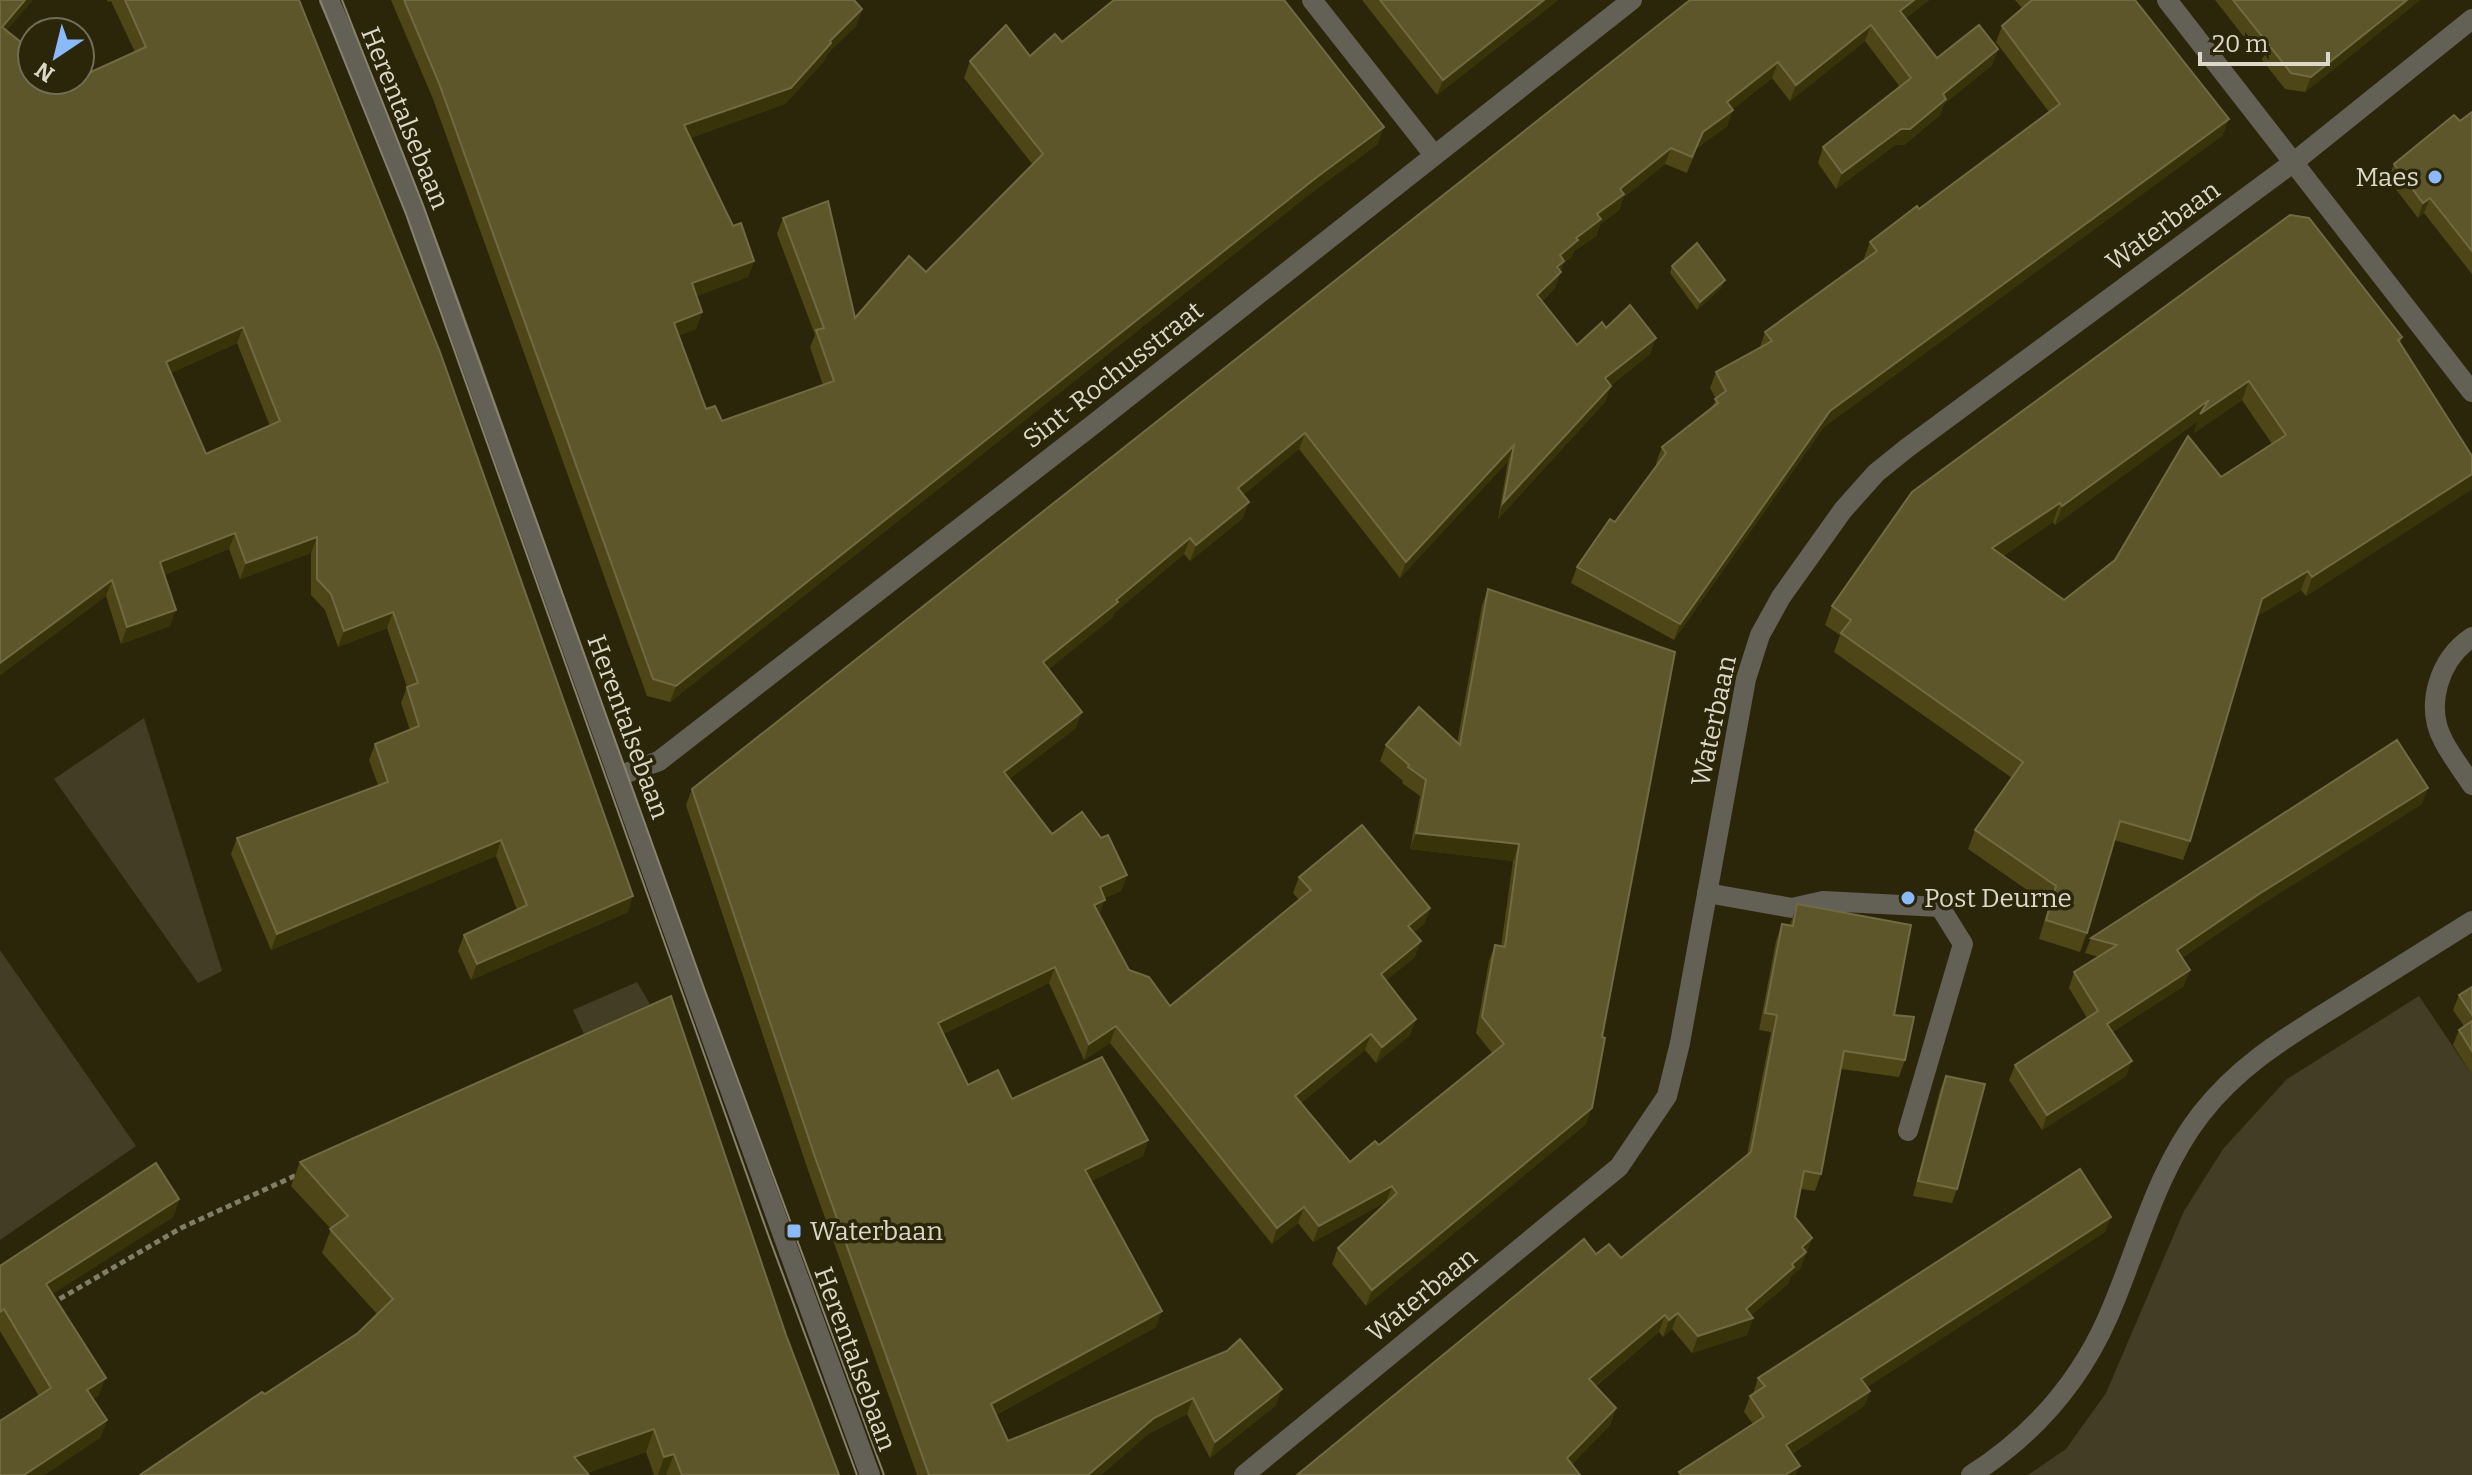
<svg xmlns="http://www.w3.org/2000/svg" width="2472" height="1475" font-family="Bitter,serif">
<style>
.green{fill:#423d24}
.lines{fill:none;stroke-linecap:round;stroke-linejoin:round}
.path{stroke:#817d67;stroke-width:5;stroke-dasharray:6 4;stroke-linecap:butt}
.minor{stroke:#636155;stroke-width:20}
.tram{stroke:#86826c;stroke-width:2}
.wall{fill:#4e4617;fill-rule:evenodd}
.shaded-wall{fill:#39330a}
.building{fill:#5d562a;stroke:#716a43;stroke-width:2;fill-rule:evenodd}
.poi-dot{fill:#8abafc;stroke:#2b260a;stroke-width:3}
.labels{text-anchor:middle;dominant-baseline:central;stroke-width:7;stroke-linejoin:round;paint-order:stroke}
.street-label{font-size:26px;fill:#dbd8c8;stroke:#2b260a}
.poi-label{font-size:26px;fill:#dbd8c8;stroke:#2b260a;text-anchor:start}
</style>
<rect width="100%" height="100%" fill="#2b260a"/>
<g class="green">
<polygon points="144,718 222,971 198,983 54,779"/>
<polygon points="0,950 136,1146 0,1240"/>
<polygon points="637,982 650,1004 584,1034 573,1010"/>
<polygon points="2419,996 2472,1075 2472,1475 2028,1475 2066,1449 2106,1393 2184,1211 2223,1149 2287,1079"/>
</g>
<g class="lines">
<polyline class="path" points="51,1304 181,1228 301,1173"/>
<g class="minor">
<path d="M329 0C412 185 475 378 544 569 652 871 759 1174 870 1475"/>
<polyline points="1312,0 1434,155"/>
<polyline points="2167,0 2472,392"/>
<path d="M2472 637C2439 659 2424 706 2444 742 2452 757 2463 771 2472 785"/>
<polyline points="618,776 659,761 1090,427 1632,0"/>
<polyline points="1707,893 1792,908 1823,901 1940,907 1963,944 1908,1131"/>
<polyline points="1244,1475 1619,1167 1667,1096 1680,1043 1746,679 1760,635 1781,597 1843,510 1876,473 1907,448 2294,162 2472,19"/>
<path d="M1971 1475C2032 1436 2079 1383 2108 1317 2138 1249 2155 1173 2201 1114 2240 1064 2287 1037 2338 1005 2383 977 2427 949 2472 921"/>
</g>
<g class="tram">
<polyline points="320,0 406,214 769,1237 857,1475"/>
<polyline points="342,0 423,205 705,991 884,1475"/>
</g>
</g>
<g class="wall">
<path d="M0 0 7 31 71 81 135 52 111 1 108 2 107 0H299L628 912 471 980 458 951 464 935 517 910 496 856 271 950 231 854 237 838 378 785 369 760 375 744 410 730 401 703 407 687 387 628 338 647 325 610 311 595V553L240 579 229 549 164 575 170 626 121 644 106 596 0 675ZM237 343 270 426 206 454 171 373Z"/>
<polygon points="391,0 854,0 862,9 856,26 827,54 825,60 785,104 690,138 733,226 754,261 748,277 696,296 702,312 696,329 679,335 706,409 722,421 823,385 810,347 815,335 777,234 783,218 855,318 926,272 1033,165 964,78 970,61 1030,56 1062,42 1378,144 1311,193 670,702 647,696 433,99"/>
<polygon points="1362,0 1558,0 1437,95"/>
<polygon points="1690,0 1929,0 1906,18 1937,58 1998,49 1992,65 1944,104 1940,115 1904,145 1895,145 1836,189 1818,163 1823,147 1900,87 1865,41 1790,101 1772,78 1733,109 1727,126 1697,148 1687,173 1665,164 1623,198 1619,210 1600,224 1596,236 1574,251 1572,256 1563,264 1555,288 1542,301 1577,345 1606,328 1650,354 1611,385 1605,402 1498,519 1508,461 1400,578 1299,449 1243,495 1243,518 1190,561 1184,554 1114,613 1112,618 1048,669 1076,728 1009,779 1052,834 1127,875 1121,891 1104,898 1099,916 1129,970 1170,1006 1299,900 1293,893 1299,877 1430,908 1424,924 1414,932 1415,957 1386,980 1410,1035 1376,1063 1365,1050 1301,1103 1350,1162 1379,1145 1492,1053 1476,1033 1489,961 1495,945 1501,947 1513,861 1410,849 1420,796 1402,783 1403,781 1380,761 1386,745 1457,743 1482,605 1488,589 1586,1124 1366,1306 1332,1264 1338,1248 1386,1202 1313,1242 1298,1223 1272,1244 1110,1043 1084,1060 1049,983 943,1034 968,1085 1148,1140 1143,1156 1091,1181 1156,1327 996,1415 1008,1441 1227,1351 1276,1405 1210,1458 1187,1414 1148,1434 1101,1475 917,1475 809,1173 686,805 692,789"/>
<polygon points="2015,0 2135,0 2223,135 1824,427 1674,640 1571,583 1577,567 1615,522 1657,465 1656,463 1662,447 1712,407 1716,399 1710,388 1716,372 1760,347 1765,332 1865,259 1864,258 1870,242 1919,209 2049,112 1996,42 2002,26 2022,8"/>
<polygon points="2215,0 2420,0 2305,92 2285,89"/>
<polygon points="2472,112 2472,274 2424,213 2418,218 2388,179 2394,164 2460,121"/>
<path d="M2290 215 2402 337 2400 343 2472 456V489L2306 596 2301 590 2256 617 2190 841 2183 860 2114 840 2087 933 2080 952 2039 939 2049 905 1968 849 1975 830 2012 778 1834 652 1840 635 1825 625 1832 606ZM2242 400 2272 444 2221 477 2064 600 2003 556 2053 522 2055 525 2198 421 2194 433Z"/>
<polygon points="1672,266 1722,287 1697,310 1670,273"/>
<polygon points="2422,804 2254,909 2182,958 2184,986 2112,1032 2126,1076 2042,1130 2009,1080 2015,1065 2087,1018 2069,988 2074,972 2099,957 2085,953 2091,938"/>
<polygon points="1797,904 1894,1015 1905,1060 1899,1077 1841,1069 1821,1174 1815,1191 1801,1189 1795,1217 1812,1238 1800,1269 1791,1276 1788,1284 1751,1315 1753,1318 1747,1335 1692,1353 1672,1329 1663,1337 1659,1332 1596,1386 1616,1408 1610,1425 1572,1464 1297,1475 1596,1254 1621,1258 1747,1155 1771,1032 1759,1030 1776,941 1782,924 1790,925"/>
<polygon points="2472,987 2472,1075 2453,1045 2459,1030 2464,1026 2453,1010 2459,995"/>
<polygon points="1946,1076 1957,1189 1952,1203 1913,1196 1940,1090"/>
<polygon points="300,1162 786,1335 839,1475 654,1475 646,1452 587,1473 265,1394 358,1333 377,1314 322,1253 331,1229 291,1186"/>
<polygon points="179,1199 173,1217 52,1294 99,1395 93,1399 107,1420 100,1438 39,1396 0,1331 0,1266"/>
<polygon points="2111,1217 2105,1232 1867,1387 1870,1391 1864,1406 1792,1454 1796,1475 1678,1475 1679,1472 1753,1424 1744,1412 1750,1396 1753,1394 1758,1378"/>
</g>
<g class="shaded-wall">
<polygon points="25,0 33,0 0,38 2,27"/>
<polygon points="1544,0 1558,0 1437,95 1443,80"/>
<polygon points="1914,0 1929,0 1894,27 1900,11"/>
<polygon points="2407,0 2420,0 2305,92 2311,77"/>
<polygon points="862,9 856,26 827,54 825,60 785,104 678,142 684,125 830,41"/>
<polygon points="1871,25 1865,41 1790,101 1796,85"/>
<polygon points="1998,49 1992,65 1944,104 1940,115 1904,145 1895,145 1836,189 1842,173 1901,129"/>
<polygon points="1778,62 1772,78 1722,118 1727,102"/>
<polygon points="1733,110 1727,126 1697,148 1687,173 1703,132"/>
<polygon points="2229,119 2223,135 1824,427 1674,640 1680,624 1830,411"/>
<polygon points="1384,127 1378,144 1311,193 670,702 676,686 1317,177"/>
<polygon points="1671,148 1665,164 1623,198 1619,210 1600,224 1596,236 1574,251 1572,256 1563,264 1555,288 1531,311 1537,295 1560,255 1620,189"/>
<polygon points="2430,198 2424,213 2418,218 2423,203"/>
<polygon points="754,261 748,277 686,300 692,283"/>
<polygon points="1725,280 1722,287 1697,310 1700,302"/>
<polygon points="702,312 696,329 668,340 674,323"/>
<polygon points="243,327 237,343 160,378 166,362"/>
<polygon points="1656,338 1650,354 1599,394 1605,378"/>
<polygon points="2249,381 2242,400 2194,433 2198,421 2055,525 2062,506 2209,400"/>
<polygon points="1611,386 1605,402 1498,519 1503,503"/>
<polygon points="1305,433 1299,449 1232,504 1238,488"/>
<polygon points="1514,445 1508,461 1400,578 1406,562"/>
<polygon points="2472,474 2472,489 2306,596 2312,577"/>
<polygon points="1249,502 1243,518 1190,561 1196,545"/>
<polygon points="2060,503 2053,522 1986,567 1992,548"/>
<polygon points="235,533 229,549 155,579 160,562"/>
<polygon points="317,537 311,553 240,579 246,563"/>
<polygon points="1190,538 1184,554 1114,613 1112,618 1037,679 1043,662"/>
<polygon points="2308,571 2301,590 2255,618 2262,599"/>
<polygon points="112,580 106,596 0,675 0,663"/>
<polygon points="176,610 170,626 121,644 127,627"/>
<polygon points="393,612 387,628 338,647 344,631"/>
<polygon points="1082,712 1076,728 998,788 1004,772"/>
<polygon points="2428,788 2422,804 2254,909 2172,965 2177,950 2259,894"/>
<polygon points="1416,833 1519,844 1513,861 1410,849"/>
<polygon points="501,840 496,856 271,950 277,934"/>
<polygon points="1127,875 1121,891 1094,903 1100,887"/>
<polygon points="633,896 628,912 471,980 477,964"/>
<polygon points="1105,900 1099,916 1094,905"/>
<polygon points="1430,908 1424,924 1402,942 1408,926"/>
<polygon points="1421,941 1415,957 1375,990 1381,974"/>
<polygon points="1055,967 1049,983 932,1039 938,1023"/>
<polygon points="2190,970 2184,986 2101,1039 2107,1024"/>
<polygon points="1416,1019 1410,1035 1376,1063 1382,1047"/>
<polygon points="1116,1026 1110,1043 1084,1060 1089,1044"/>
<polygon points="1371,1034 1365,1050 1290,1112 1295,1096"/>
<polygon points="2132,1061 2126,1076 2042,1130 2047,1115"/>
<polygon points="1592,1108 1586,1124 1366,1306 1372,1290"/>
<polygon points="1148,1140 1143,1156 1080,1186 1085,1170"/>
<polygon points="1392,1186 1386,1202 1313,1242 1319,1226"/>
<polygon points="179,1199 173,1217 40,1302 46,1284"/>
<polygon points="1304,1207 1298,1223 1272,1244 1277,1228"/>
<polygon points="2111,1217 2105,1232 1856,1394 1861,1379"/>
<polygon points="1812,1238 1800,1269 1791,1276 1788,1284 1746,1320 1753,1318 1747,1335 1692,1353 1698,1336 1746,1309 1792,1264 1802,1247"/>
<polygon points="1162,1311 1156,1327 985,1421 991,1404"/>
<polygon points="1678,1313 1672,1329 1663,1337 1669,1320"/>
<polygon points="1665,1315 1659,1332 1583,1396 1589,1379"/>
<polygon points="106,1378 99,1395 80,1407 87,1390"/>
<polygon points="1282,1389 1276,1405 1210,1458 1215,1442"/>
<polygon points="1870,1391 1864,1406 1781,1461 1786,1445"/>
<polygon points="1193,1398 1187,1414 1148,1434 1101,1475 1088,1475 1154,1418"/>
<polygon points="1616,1408 1610,1425 1561,1475 1567,1458"/>
<polygon points="107,1420 100,1438 45,1475 24,1475"/>
<polygon points="654,1429 646,1452 581,1475 574,1457"/>
<polygon points="674,1454 666,1475 658,1475 664,1457"/>
<polygon points="1800,1466 1796,1475 1785,1475"/>
</g>
<g class="building">
<path d="M0 0H25L2 27 32 51V80H69L71 81 80 80V77L146 47 125 0H299L440 352 633 896 477 964 464 935 527 905 501 840 277 934 237 838 388 782 375 744 419 726 407 687 418 683 393 612 344 631 331 594 317 579V537L246 563 235 533 160 562 176 610 127 627 112 580 0 663ZM243 327 280 421 206 454 166 362Z"/>
<polygon points="404,0 854,0 862,9 830,41 831,43 791,88 684,125 733,226 741,223 754,261 692,283 702,312 674,323 706,409 715,406 722,421 834,381 816,330 824,328 783,218 828,201 855,318 909,256 926,272 1043,154 970,61 1006,25 1030,56 1055,34 1062,42 1114,0 1284,0 1384,127 1317,177 676,686 653,679 439,83"/>
<polygon points="1380,0 1544,0 1443,80"/>
<polygon points="1690,0 1914,0 1900,11 1937,58 1979,25 1998,49 1943,94 1946,99 1910,129 1901,129 1842,173 1823,147 1911,78 1871,25 1796,85 1778,62 1727,102 1733,110 1703,132 1692,157 1671,148 1620,189 1624,194 1597,214 1601,219 1576,238 1578,240 1560,255 1564,261 1557,267 1561,272 1537,295 1577,345 1602,322 1606,328 1630,305 1656,338 1605,378 1611,386 1503,503 1514,445 1406,562 1305,433 1238,488 1249,502 1196,545 1190,538 1116,600 1118,602 1043,662 1082,712 1004,772 1052,834 1082,812 1101,838 1108,835 1127,875 1100,887 1105,900 1094,905 1129,970 1149,977 1170,1006 1311,890 1299,877 1362,825 1430,908 1408,926 1421,941 1381,974 1416,1019 1382,1047 1371,1034 1295,1096 1350,1162 1375,1141 1379,1145 1504,1044 1482,1017 1495,945 1505,947 1519,844 1416,833 1426,780 1408,767 1409,765 1386,745 1419,707 1460,745 1488,589 1675,652 1602,1037 1605,1038 1592,1108 1372,1290 1338,1248 1397,1193 1392,1186 1319,1226 1304,1207 1277,1228 1116,1026 1089,1044 1055,967 938,1023 968,1085 998,1070 1012,1099 1102,1057 1148,1140 1085,1170 1162,1311 991,1404 1008,1441 1227,1351 1240,1339 1282,1389 1215,1442 1193,1398 1154,1418 1088,1475 929,1475 815,1157 692,789"/>
<polygon points="2032,0 2135,0 2229,119 1830,411 1680,624 1577,567 1610,519 1615,522 1666,453 1662,447 1718,403 1715,399 1726,391 1716,372 1772,341 1765,332 1877,251 1870,242 1917,206 1919,209 2060,104 2002,26"/>
<polygon points="2233,0 2407,0 2311,77 2291,73"/>
<polygon points="2472,112 2472,251 2430,198 2423,203 2394,164 2454,115 2460,121"/>
<path d="M2290 215 2309 218 2402 337 2398 340 2472 456V474L2312 577 2308 571 2262 599 2190 841 2120 821 2087 933 2046 920 2056 886 1975 830 2023 762 1841 633 1851 620 1832 606 1912 492ZM2249 381 2286 435 2221 477 2188 436 2115 560 2064 600 1992 548 2060 503 2062 506 2209 400 2200 414Z"/>
<polygon points="1697,243 1725,280 1700,302 1672,266"/>
<polygon points="2397,740 2428,788 2259,894 2177,950 2190,970 2107,1024 2132,1061 2047,1115 2015,1065 2098,1011 2074,972 2117,945 2091,938"/>
<polygon points="1797,904 1911,925 1894,1015 1914,1017 1905,1060 1844,1051 1821,1174 1804,1171 1795,1217 1812,1238 1802,1247 1806,1252 1792,1264 1794,1267 1746,1309 1753,1318 1698,1336 1678,1313 1669,1320 1665,1315 1589,1379 1616,1408 1567,1458 1580,1475 1297,1475 1584,1239 1596,1254 1609,1244 1621,1258 1751,1152 1777,1015 1765,1013 1782,924 1793,926"/>
<polygon points="2472,987 2472,1015 2459,995"/>
<polygon points="671,996 786,1335 839,1475 682,1475 674,1454 664,1457 654,1429 574,1457 589,1475 140,1475 262,1392 265,1394 358,1333 393,1299 330,1229 348,1216 300,1162"/>
<polygon points="2472,1021 2472,1051 2459,1030"/>
<polygon points="1946,1076 1985,1084 1957,1189 1918,1181"/>
<polygon points="156,1163 179,1199 46,1284 106,1378 87,1390 107,1420 24,1475 0,1475 0,1421 51,1388 4,1309 0,1312 0,1266"/>
<polygon points="2080,1169 2111,1217 1861,1379 1870,1391 1786,1445 1800,1466 1785,1475 1682,1475 1679,1472 1764,1417 1750,1396 1765,1386 1758,1378"/>
</g>
<g class="poi-dot">
<circle cx="2435" cy="177" r="8"/>
<circle cx="1908" cy="898" r="8"/>
<rect x="786" y="1223" width="16" height="16" rx="4"/>
</g>
<g class="labels">
<g class="street-label">
<text transform="translate(405 118) rotate(68)">Herentalsebaan</text>
<text transform="translate(2163 226) rotate(-36)">Waterbaan</text>
<text transform="translate(1113 375) rotate(-38)">Sint-Rochusstraat</text>
<text transform="translate(1714 721) rotate(-78)">Waterbaan</text>
<text transform="translate(628 727) rotate(70)">Herentalsebaan</text>
<text transform="translate(1422 1295) rotate(-39)">Waterbaan</text>
<text transform="translate(855 1359) rotate(70)">Herentalsebaan</text>
</g>
<g class="poi-label">
<text x="2419" y="177" text-anchor="end">Maes</text>
<text x="1924" y="898">Post Deurne</text>
<text x="810" y="1231">Waterbaan</text>
</g>
</g>
<g transform="translate(56 56) rotate(215)"><circle r="38" fill="#2b260a" stroke="#716d56" stroke-width="2"/>
<path d="M0-6L14 30L0 20L-14 30Z" fill="#8abafc"/>
<text y="-12" font-size="22" font-weight="bold" text-anchor="middle" fill="#dbd8c8">N</text>
</g>
<path d="M2200 52v12h128v-12" fill="none" stroke="#dbd8c8" stroke-width="4"/>
<text x="2212" y="52" font-size="24" fill="#dbd8c8" stroke="#2b260a" stroke-width="6" paint-order="stroke">20 m</text>
</svg>
